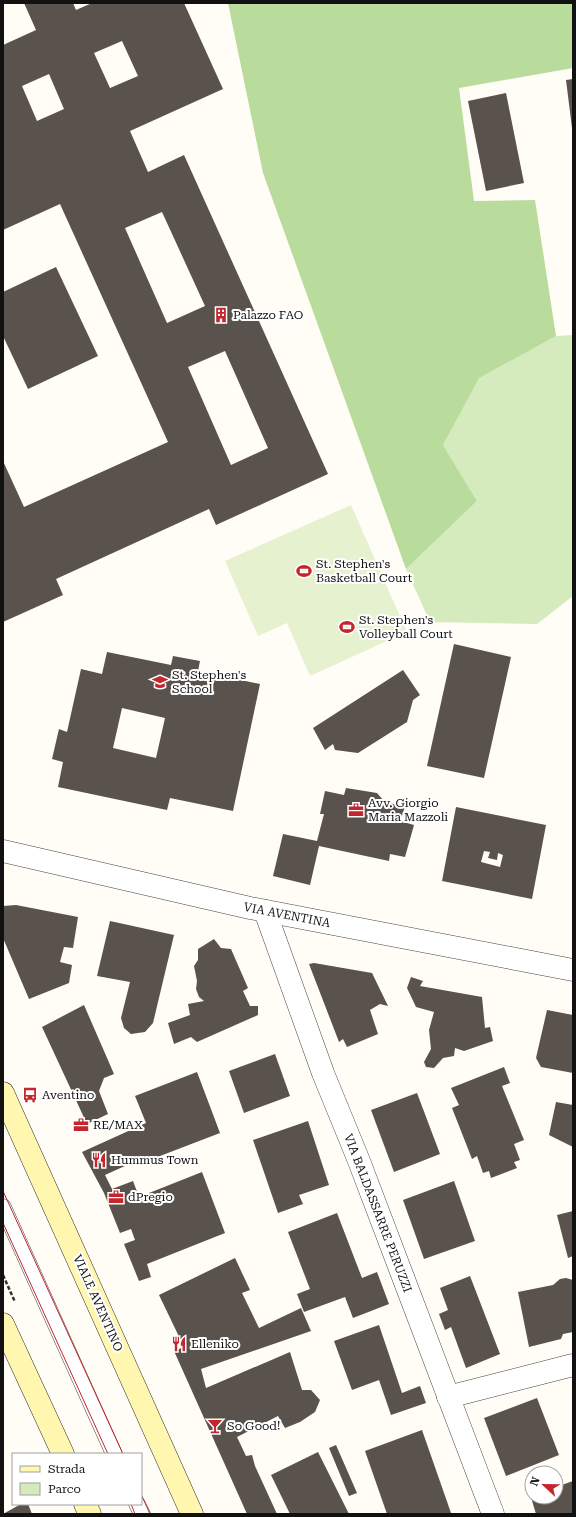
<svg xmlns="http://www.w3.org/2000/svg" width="576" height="1517" font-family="'Roboto Serif',serif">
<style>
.green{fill:#d5ebbd}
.forest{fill:#b9dc9c}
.pitch{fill:#e6f2cf}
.building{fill:#5a524d;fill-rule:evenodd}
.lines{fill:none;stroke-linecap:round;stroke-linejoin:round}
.service-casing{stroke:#444;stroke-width:17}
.minor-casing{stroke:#444;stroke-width:23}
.secondary-casing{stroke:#333;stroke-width:23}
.path{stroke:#333;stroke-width:2.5;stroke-dasharray:4 2;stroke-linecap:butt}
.service{stroke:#fff;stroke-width:16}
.minor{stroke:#fff;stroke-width:22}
.secondary{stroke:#fff6b0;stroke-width:22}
.tram{stroke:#c4262e;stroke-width:1}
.labels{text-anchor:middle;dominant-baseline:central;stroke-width:4;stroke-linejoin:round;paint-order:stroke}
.poi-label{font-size:12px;fill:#111;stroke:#fff;text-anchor:start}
.street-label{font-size:12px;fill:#111;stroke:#fff}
</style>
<rect width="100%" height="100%" fill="#fffdf5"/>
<polygon class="green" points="573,335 573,596 537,624 430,622 406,569 477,501 443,445 478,378 556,336"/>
<polygon class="forest" points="228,3 573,3 573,68 459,88 474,201 535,200 556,336 479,378 443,445 477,501 406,569 263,173"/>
<polygon class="pitch" points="351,505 407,632 310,676 287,623 258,636 225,561"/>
<g class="building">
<path d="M24 3H73L76 10 92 3H184L223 89 130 131 148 172 184 155 328 474 216 525 209 509 56 579 63 595 3 622V461L24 507 168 442 60 204 3 230V45L36 30ZM122 41 138 76 110 88 94 53ZM49 74 64 109 37 121 22 86ZM162 212 205 306 167 323 125 228ZM225 351 268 448 231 465 188 367Z"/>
<polygon points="573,79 573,128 572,128 566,80"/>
<polygon points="506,93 524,183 486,191 468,101"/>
<polygon points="56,267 98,356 28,389 3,336 3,292"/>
<polygon points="454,644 511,657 484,778 427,766"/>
<path d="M107 652 171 665 173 656 200 661 198 671 260 684 233 811 170 798 167 810 58 787 63 762 52 759 59 729 67 732 81 669 102 674ZM122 708 165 718 156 758 113 748Z"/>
<polygon points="403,670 420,695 413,700 407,722 358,753 335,750 333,744 325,750 313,728"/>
<polygon points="346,788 377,793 385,802 405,807 400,821 414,825 405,857 390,854 389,861 319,846 310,885 273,876 283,834 317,841 324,814 320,814 325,791 344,795"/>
<path d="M456 807 546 825 532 899 442 881ZM484 851 490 852 488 858 497 860 498 853 503 855 500 867 481 862Z"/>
<polygon points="16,905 78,917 73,948 64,947 60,962 72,965 69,983 29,999 3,938 3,906"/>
<polygon points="110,921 174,935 153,1023 145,1032 131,1034 124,1028 121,1018 130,982 97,976"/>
<polygon points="214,939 221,948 231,949 248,988 243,991 250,1006 258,1006 258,1015 197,1042 191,1037 174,1044 168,1023 190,1015 188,1004 204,1001 199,997 196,989 197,981 194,966 198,960 198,949"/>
<polygon points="314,963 372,973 388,1006 380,1004 370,1010 378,1034 347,1047 343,1039 339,1042 309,964"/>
<polygon points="411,977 423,981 420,986 482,997 485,1028 490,1027 493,1041 464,1051 455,1048 454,1056 443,1058 434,1068 426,1067 424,1062 431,1049 429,1030 434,1012 416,1007 407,988"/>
<polygon points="84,1005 114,1074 104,1078 99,1091 108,1114 87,1124 42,1027"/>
<polygon points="547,1010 573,1015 573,1073 541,1067 536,1058"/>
<polygon points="275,1054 290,1096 244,1113 229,1071"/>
<polygon points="504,1067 510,1083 502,1086 524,1140 514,1144 520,1160 514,1162 517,1168 491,1178 489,1171 483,1173 477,1156 472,1159 452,1108 459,1105 451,1088"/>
<polygon points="197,1072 220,1133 147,1161 147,1156 105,1175 112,1189 133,1181 139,1197 202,1172 225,1233 147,1264 151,1277 139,1281 124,1244 135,1240 131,1229 120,1233 104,1193 82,1152 146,1123 135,1096"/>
<polygon points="417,1093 440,1154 394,1172 371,1110"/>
<polygon points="556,1102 573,1105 573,1147 549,1135"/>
<polygon points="308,1121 329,1185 299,1195 303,1204 278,1213 253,1140"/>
<polygon points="454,1181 475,1241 424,1259 403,1200"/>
<polygon points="573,1211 573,1256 568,1258 557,1215"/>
<polygon points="337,1213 362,1278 377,1272 389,1304 353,1318 345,1297 304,1312 297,1294 310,1289 288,1232"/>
<polygon points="235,1258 250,1290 242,1293 259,1328 301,1308 311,1331 201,1369 206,1388 290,1352 302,1390 311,1390 320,1400 315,1412 300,1422 285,1428 278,1416 237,1437 246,1456 252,1455 255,1466 277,1514 247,1514 174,1351 184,1347 159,1295"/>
<polygon points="470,1276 500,1354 466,1368 451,1327 445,1330 439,1314 448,1310 440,1288"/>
<polygon points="566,1278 573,1280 573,1332 563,1334 561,1339 529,1347 518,1292 553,1285 560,1279"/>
<polygon points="379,1325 402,1393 420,1386 426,1403 391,1415 379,1380 352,1390 334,1341"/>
<polygon points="537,1398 559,1455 506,1476 484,1418"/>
<polygon points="422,1430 451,1513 387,1514 365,1451"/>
<polygon points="336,1445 357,1493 349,1496 329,1448"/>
<polygon points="318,1452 349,1514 290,1514 271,1475"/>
<polygon points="573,1481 573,1514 536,1514 530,1494 532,1494 532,1497 556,1497 556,1487"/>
<polygon points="21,1504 28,1504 32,1514 3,1514"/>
</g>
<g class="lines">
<g class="service-casing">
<g id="service">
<polyline points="3,1207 114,1454"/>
<polyline points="137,1504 142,1514"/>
</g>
</g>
<g class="minor-casing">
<g id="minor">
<polyline points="3,851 250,908 573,970"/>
<polyline points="265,911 323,1073 359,1161 493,1514"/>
<polyline points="448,1397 573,1365"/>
</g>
</g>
<g class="secondary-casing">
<g id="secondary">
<polyline points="3,1093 192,1514"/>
<polyline points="3,1324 63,1454"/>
<polyline points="85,1504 90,1514"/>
</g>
</g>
<polyline class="path" points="3,1275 15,1302"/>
<use href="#service" class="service"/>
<use href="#minor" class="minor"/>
<use href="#secondary" class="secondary"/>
<g class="tram">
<polyline points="3,1191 123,1454"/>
<polyline points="3,1223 108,1454"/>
<polyline points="141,1494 150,1514"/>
<polyline points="131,1504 135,1514"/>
</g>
</g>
<defs>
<g id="building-bare" transform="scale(1.2)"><path d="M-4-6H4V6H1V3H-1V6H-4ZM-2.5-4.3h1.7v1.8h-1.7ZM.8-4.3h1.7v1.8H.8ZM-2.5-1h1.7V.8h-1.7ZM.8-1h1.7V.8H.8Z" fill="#c4262e" stroke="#fff" stroke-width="2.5" paint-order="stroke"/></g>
<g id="stadium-bare" transform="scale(1.2)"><path d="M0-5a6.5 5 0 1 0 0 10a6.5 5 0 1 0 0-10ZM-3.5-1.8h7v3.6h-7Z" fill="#c4262e" stroke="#fff" stroke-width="2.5" paint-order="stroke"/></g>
<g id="school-bare" transform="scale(1.2)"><path d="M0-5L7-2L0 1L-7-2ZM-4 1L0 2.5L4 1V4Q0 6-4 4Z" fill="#c4262e" stroke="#fff" stroke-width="2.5" paint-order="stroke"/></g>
<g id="office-bare" transform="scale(1.2)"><path d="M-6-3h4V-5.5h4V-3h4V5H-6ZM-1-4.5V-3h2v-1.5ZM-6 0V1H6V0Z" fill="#c4262e" stroke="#fff" stroke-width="2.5" paint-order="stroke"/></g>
<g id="bus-bare" transform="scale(1.2)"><path d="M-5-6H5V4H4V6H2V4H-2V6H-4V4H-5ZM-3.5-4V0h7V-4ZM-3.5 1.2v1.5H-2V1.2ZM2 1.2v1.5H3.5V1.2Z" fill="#c4262e" stroke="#fff" stroke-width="2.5" paint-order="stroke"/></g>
<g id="restaurant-bare" transform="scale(1.2)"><path d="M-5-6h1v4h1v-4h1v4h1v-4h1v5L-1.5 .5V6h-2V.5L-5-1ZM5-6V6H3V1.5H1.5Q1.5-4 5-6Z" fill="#c4262e" stroke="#fff" stroke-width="2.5" paint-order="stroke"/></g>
<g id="bar-bare" transform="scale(1.2)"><path d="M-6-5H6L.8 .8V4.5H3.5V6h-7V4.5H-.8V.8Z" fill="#c4262e" stroke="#fff" stroke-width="2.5" paint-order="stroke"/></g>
</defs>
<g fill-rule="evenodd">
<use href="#building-bare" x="221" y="315"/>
<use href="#stadium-bare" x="304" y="571"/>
<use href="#stadium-bare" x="347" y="627"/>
<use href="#school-bare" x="160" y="682"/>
<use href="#office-bare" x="356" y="810"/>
<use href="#bus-bare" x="30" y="1095"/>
<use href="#office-bare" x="81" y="1125"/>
<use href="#restaurant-bare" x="99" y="1160"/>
<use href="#office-bare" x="116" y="1197"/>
<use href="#restaurant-bare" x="179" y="1344"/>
<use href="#bar-bare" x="215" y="1426"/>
</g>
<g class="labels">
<g class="poi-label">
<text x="233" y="315">Palazzo FAO</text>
<text x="316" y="564">St. Stephen's<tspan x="316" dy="14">Basketball Court</tspan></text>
<text x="359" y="620">St. Stephen's<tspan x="359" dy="14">Volleyball Court</tspan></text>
<text x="172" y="675">St. Stephen's<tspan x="172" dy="14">School</tspan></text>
<text x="368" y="803">Avv. Giorgio<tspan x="368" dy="14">Maria Mazzoli</tspan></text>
<text x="42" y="1095">Aventino</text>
<text x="93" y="1125">RE/MAX</text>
<text x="111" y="1160">Hummus Town</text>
<text x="128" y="1197">dPregio</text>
<text x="191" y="1344">Elleniko</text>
<text x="227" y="1426">So Good!</text>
</g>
<g class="street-label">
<text transform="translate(287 915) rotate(11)">VIA AVENTINA</text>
<text transform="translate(378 1213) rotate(69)">VIA BALDASSARRE PERUZZI</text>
<text transform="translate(98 1303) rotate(66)">VIALE AVENTINO</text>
</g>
</g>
<rect width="576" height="1517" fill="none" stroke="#111111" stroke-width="8"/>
<rect x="12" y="1453" width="130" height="52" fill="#ffffff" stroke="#a0a0a0"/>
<rect x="20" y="1466" width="20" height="6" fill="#fff6b0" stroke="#a0a0a0"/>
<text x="48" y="1473" font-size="12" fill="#111111">Strada</text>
<rect x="20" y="1483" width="20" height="12" fill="#d5ebbd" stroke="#a0a0a0"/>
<text x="48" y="1493" font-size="12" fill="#111111">Parco</text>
<g transform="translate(544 1485) rotate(292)"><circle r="19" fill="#ffffff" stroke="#a0a0a0"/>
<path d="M0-3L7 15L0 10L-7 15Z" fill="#c4262e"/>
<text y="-6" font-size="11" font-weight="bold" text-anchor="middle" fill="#111111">N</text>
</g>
</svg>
